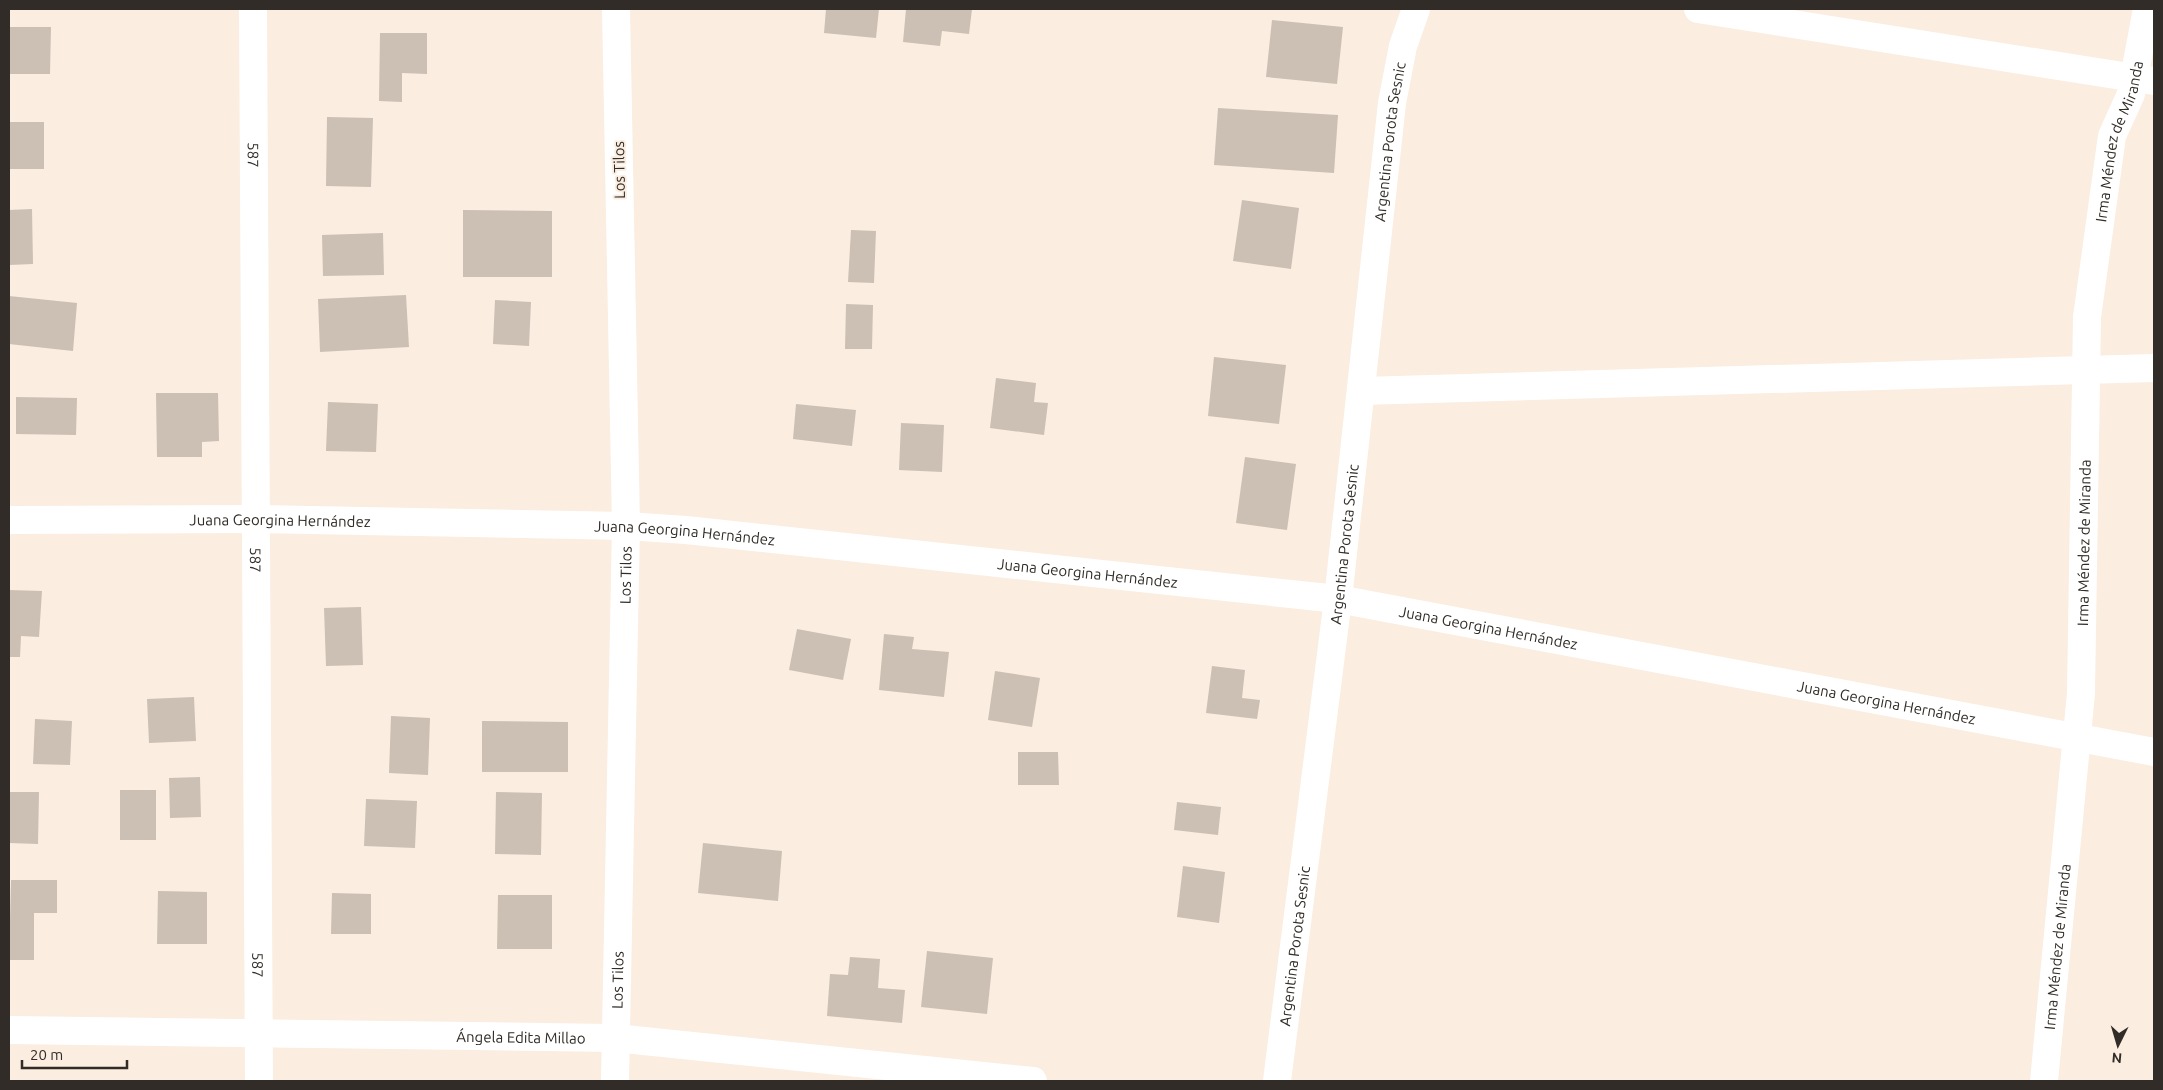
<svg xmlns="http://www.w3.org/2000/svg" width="2163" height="1090" font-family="Ubuntu,sans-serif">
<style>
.building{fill:#ccbfb3}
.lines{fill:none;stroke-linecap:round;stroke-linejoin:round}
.street{stroke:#fff;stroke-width:28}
.labels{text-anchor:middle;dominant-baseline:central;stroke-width:4;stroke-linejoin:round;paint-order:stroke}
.street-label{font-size:15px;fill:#312c27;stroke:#fbede0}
</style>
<rect width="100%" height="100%" fill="#fbede0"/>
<g class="building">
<polygon points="826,9 879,9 876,38 824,33"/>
<polygon points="906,9 972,9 969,34 942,31 940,46 903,42"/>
<polygon points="1272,20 1343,27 1337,84 1266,77"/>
<polygon points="9,27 51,27 50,74 9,74"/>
<polygon points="380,33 427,33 427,74 402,73 402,102 379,101"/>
<polygon points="1218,108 1338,115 1334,173 1214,165"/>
<polygon points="327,117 373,118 371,187 326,186"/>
<rect x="9" y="122" width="35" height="47"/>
<polygon points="1242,200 1299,208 1291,269 1233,261"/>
<polygon points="32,209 33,264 9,265 9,210"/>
<polygon points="463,210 552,211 552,277 463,277"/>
<polygon points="851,230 876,231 874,283 848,282"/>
<polygon points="383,233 384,275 323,276 322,235"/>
<polygon points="406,295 409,347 320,352 318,299"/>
<polygon points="9,296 77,303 73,351 9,344"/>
<polygon points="495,300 531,302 529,346 493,344"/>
<polygon points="846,304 873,305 872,349 845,349"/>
<polygon points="1214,357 1286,365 1279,424 1208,416"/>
<polygon points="996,378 1036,383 1034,402 1048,403 1044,435 990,428"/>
<polygon points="156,393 218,393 219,441 202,442 202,457 157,457"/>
<polygon points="16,397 77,398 76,435 16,434"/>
<polygon points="328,402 378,404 376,452 326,451"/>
<polygon points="796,404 856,410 852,446 793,439"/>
<polygon points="901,423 944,425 942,472 899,470"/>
<polygon points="1245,457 1296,464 1287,530 1236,523"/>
<polygon points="9,590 42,591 39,637 21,636 20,657 9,657"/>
<polygon points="361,607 363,665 326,666 324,608"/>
<polygon points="797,629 851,639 843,680 789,670"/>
<polygon points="884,634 914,637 912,649 949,652 944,697 879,690"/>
<polygon points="1212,666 1245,670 1242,698 1260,700 1257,719 1206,713"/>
<polygon points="995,671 1040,678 1032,727 988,720"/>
<polygon points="194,697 196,741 149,743 147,699"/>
<polygon points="391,716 430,718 428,775 389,773"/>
<polygon points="35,719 72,721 70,765 33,764"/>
<polygon points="482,721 568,722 568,772 482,772"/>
<polygon points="1018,752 1058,752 1059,785 1018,785"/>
<polygon points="200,777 201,817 170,818 169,778"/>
<rect x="120" y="790" width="36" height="50"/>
<polygon points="9,792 39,792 38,844 9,843"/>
<polygon points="496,792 542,793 541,855 495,854"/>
<polygon points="366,799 417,801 415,848 364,846"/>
<polygon points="1177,802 1221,807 1218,835 1174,830"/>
<polygon points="703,843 782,851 778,901 698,893"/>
<polygon points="1183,866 1225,872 1219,923 1177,917"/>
<polygon points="11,880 57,880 57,913 34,913 34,960 9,960"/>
<polygon points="158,891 207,892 207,944 157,944"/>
<polygon points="332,893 371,894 371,934 331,934"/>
<polygon points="498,895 552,895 552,949 497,949"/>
<polygon points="927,951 993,958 987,1014 921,1007"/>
<polygon points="850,957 880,959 878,988 905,990 902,1023 827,1016 830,974 848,975"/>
</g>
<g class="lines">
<g class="street">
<path id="s1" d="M253 9 259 1081"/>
<polyline points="1698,9 2154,81"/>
<polyline points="1361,391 2154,368"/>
<path id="s2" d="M9 520 257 519 626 526 686 530 1338 599 2154 752"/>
<path id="s3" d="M9 1030 615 1038 1033 1081"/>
<path id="s4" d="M615 1081 626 526 616 9"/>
<path id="s5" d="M1277 1081 1338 599 1392 103 1403 46 1416 9"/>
<path id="s6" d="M2044 1081 2081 693 2087 317 2112 136 2131 94 2147 9"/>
</g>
</g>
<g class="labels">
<g class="street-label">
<text stroke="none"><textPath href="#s6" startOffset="945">Irma Méndez de Miranda</textPath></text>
<text stroke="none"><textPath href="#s5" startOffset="946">Argentina Porota Sesnic</textPath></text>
<text stroke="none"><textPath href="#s1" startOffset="146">587</textPath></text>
<text transform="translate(619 170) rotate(-91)">Los Tilos</text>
<text stroke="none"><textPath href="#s2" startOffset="271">Juana Georgina Hernández</textPath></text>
<text stroke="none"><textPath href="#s2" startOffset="676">Juana Georgina Hernández</textPath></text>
<text stroke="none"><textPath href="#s6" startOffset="540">Irma Méndez de Miranda</textPath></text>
<text stroke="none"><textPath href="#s5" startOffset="541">Argentina Porota Sesnic</textPath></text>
<text stroke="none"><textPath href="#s1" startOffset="551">587</textPath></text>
<text stroke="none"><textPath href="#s2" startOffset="1081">Juana Georgina Hernández</textPath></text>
<text stroke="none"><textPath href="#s4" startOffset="506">Los Tilos</textPath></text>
<text stroke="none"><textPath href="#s2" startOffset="1486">Juana Georgina Hernández</textPath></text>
<text stroke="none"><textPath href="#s2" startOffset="1891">Juana Georgina Hernández</textPath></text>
<text stroke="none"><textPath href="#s5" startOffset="136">Argentina Porota Sesnic</textPath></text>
<text stroke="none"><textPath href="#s6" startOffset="135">Irma Méndez de Miranda</textPath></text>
<text stroke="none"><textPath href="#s1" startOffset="956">587</textPath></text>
<text stroke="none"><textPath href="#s4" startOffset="101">Los Tilos</textPath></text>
<text stroke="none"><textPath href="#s3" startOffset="512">Ángela Edita Millao</textPath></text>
</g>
</g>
<rect width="2163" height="1090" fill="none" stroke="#312c27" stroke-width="20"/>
<g transform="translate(2118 1045) rotate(185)" stroke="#fbede0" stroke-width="4" paint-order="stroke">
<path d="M0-4L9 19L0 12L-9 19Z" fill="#312c27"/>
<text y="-8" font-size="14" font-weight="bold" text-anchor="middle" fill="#312c27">N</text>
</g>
<path d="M22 1060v8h105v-8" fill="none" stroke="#312c27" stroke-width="2.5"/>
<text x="30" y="1060" font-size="15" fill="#312c27" stroke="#fbede0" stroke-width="4" paint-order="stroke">20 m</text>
</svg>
